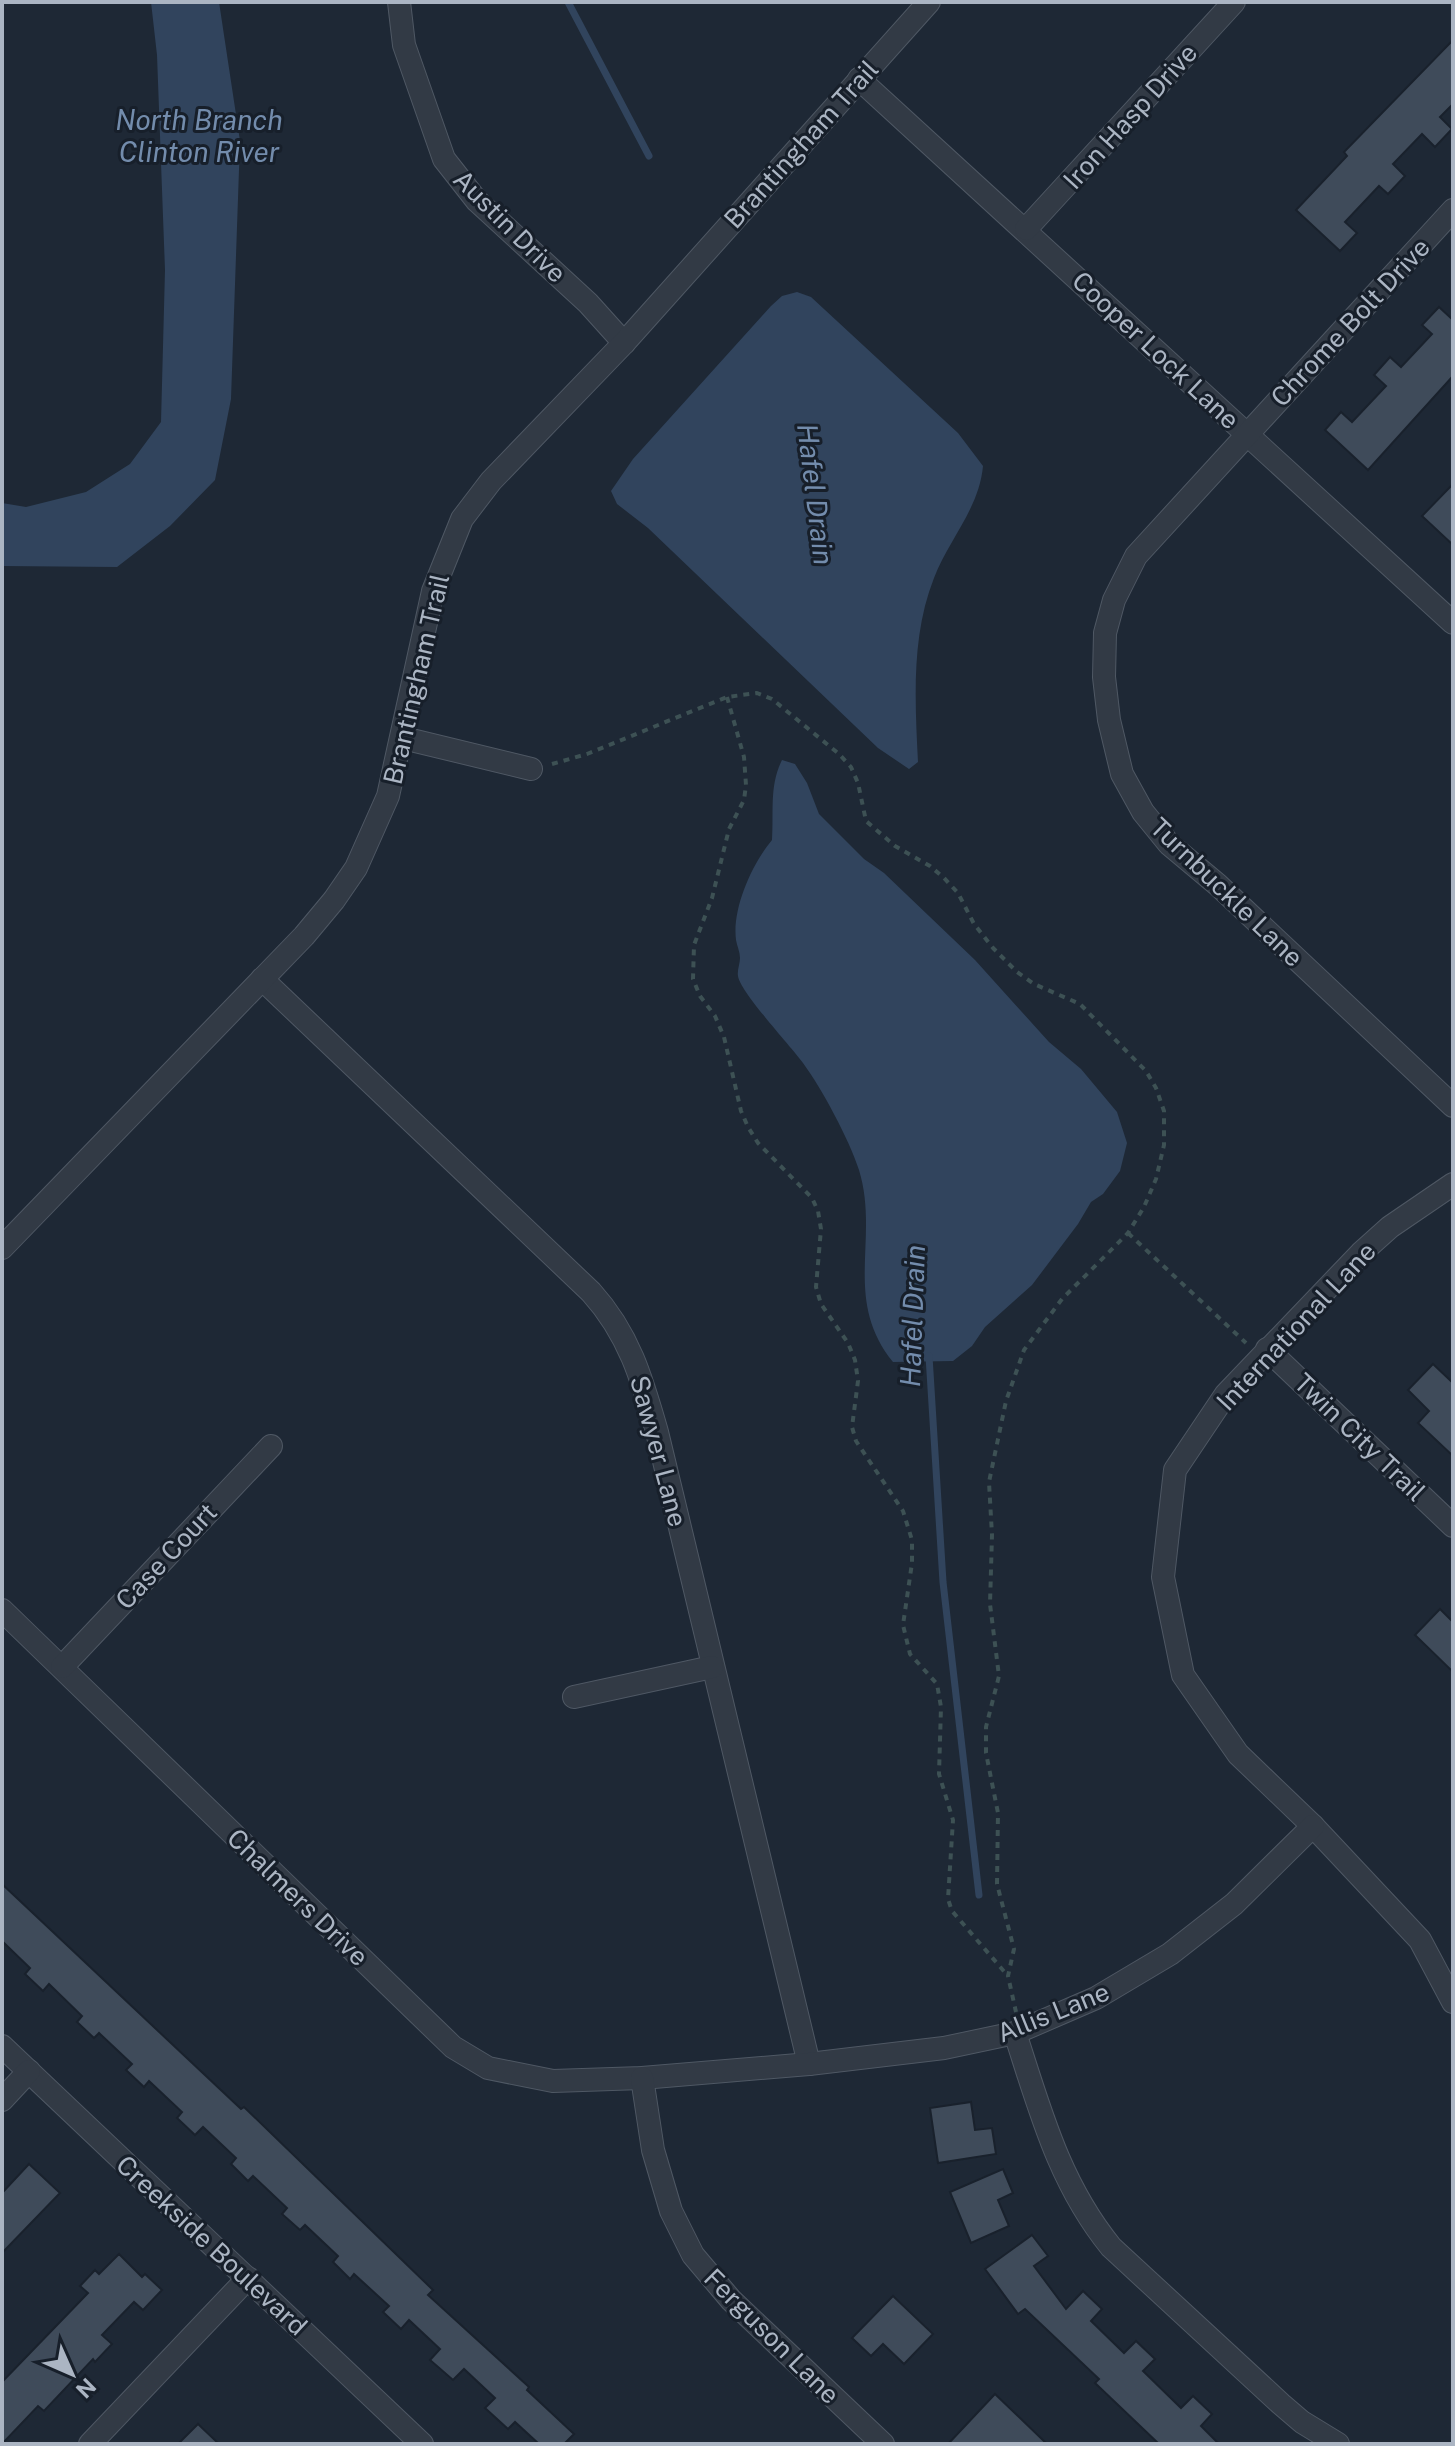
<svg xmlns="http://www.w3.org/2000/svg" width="1455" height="2446" font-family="'Public Sans',sans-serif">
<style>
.water{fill:#31445d}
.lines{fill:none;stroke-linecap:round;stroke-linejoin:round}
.stream{stroke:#31445d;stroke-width:7}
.building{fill:#3f4b5a;stroke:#19212c;stroke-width:2}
.minor-casing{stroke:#4f5864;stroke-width:24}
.path{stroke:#3d5154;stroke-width:4;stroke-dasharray:6 6;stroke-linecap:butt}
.minor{stroke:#323a45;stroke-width:22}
.labels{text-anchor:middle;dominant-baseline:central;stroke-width:6;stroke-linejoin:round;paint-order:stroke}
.street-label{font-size:26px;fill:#abb5c3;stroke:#171f2a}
.water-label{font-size:28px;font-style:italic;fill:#738cac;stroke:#171f2a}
</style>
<rect width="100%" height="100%" fill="#1e2835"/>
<g class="water">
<polygon points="151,2 219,2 240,141 231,399 215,480 170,526 117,567 2,566 2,503 26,507 86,492 130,464 161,422 165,270 157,55"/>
<path d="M797 292 811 297 958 433 983 466C979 509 949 539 934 578 911 636 915 701 918 762L909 769 878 748 648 528 617 504 611 491 633 459 771 306 782 296Z"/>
<path d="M782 760 795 764 807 783 819 814 864 859 884 873 975 960 1049 1042 1081 1069 1117 1112 1127 1143 1120 1171 1103 1194 1091 1202 1078 1224 1032 1285 985 1327 972 1346 953 1361 893 1362C842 1299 880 1239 859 1170 849 1139 822 1089 803 1063 790 1045 740 992 738 976 737 970 740 964 740 958 740 952 737 946 736 940 732 908 752 864 772 840 774 812 769 786 782 760Z"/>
</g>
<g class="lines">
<g class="stream">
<polyline points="568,2 649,156"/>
<polyline points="929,1356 943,1582 979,1895"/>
</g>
</g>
<g class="building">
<polygon points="1453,40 1453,104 1440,117 1452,129 1435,147 1422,134 1393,164 1405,176 1388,194 1379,186 1345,222 1357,233 1340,251 1296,210 1347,156 1344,152"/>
<polygon points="1439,307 1453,320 1453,376 1368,470 1325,430 1341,412 1352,422 1386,386 1374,375 1390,357 1401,367 1432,334 1422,325"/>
<polygon points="1453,484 1453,545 1422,516"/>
<polygon points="1433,1364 1453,1383 1453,1456 1418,1423 1429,1411 1408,1390"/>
<polygon points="1440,1609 1453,1622 1453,1672 1415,1635"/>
<polygon points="2,1884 241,2109 244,2107 433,2290 428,2295 529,2387 527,2390 574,2434 564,2444 539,2444 515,2422 508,2429 485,2408 495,2398 464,2369 453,2380 430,2360 440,2349 409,2320 401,2329 383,2312 389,2306 354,2274 350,2279 333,2262 338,2256 305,2225 300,2230 282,2214 287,2208 253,2176 248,2181 231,2164 236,2158 203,2127 195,2135 177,2118 182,2112 149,2081 144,2087 126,2070 132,2064 99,2033 94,2038 77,2022 82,2016 49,1984 43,1991 25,1974 30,1968 2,1941"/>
<polygon points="971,2102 975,2130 992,2128 996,2154 938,2163 930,2108"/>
<polygon points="29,2164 60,2193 2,2253 2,2193"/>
<polygon points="1003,2169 1013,2193 998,2200 1009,2226 971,2243 950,2192"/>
<polygon points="1032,2235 1048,2256 1034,2266 1066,2309 1083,2291 1102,2309 1091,2321 1124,2353 1136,2341 1155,2359 1143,2371 1181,2408 1193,2396 1212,2414 1201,2426 1219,2444 1159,2444 1095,2383 1099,2379 1025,2309 1018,2314 985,2269"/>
<polygon points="119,2254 142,2277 145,2274 162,2290 143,2310 134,2302 102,2335 112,2344 95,2362 93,2359 44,2411 38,2406 2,2444 2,2382 88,2293 80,2286 95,2270 99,2274"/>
<polygon points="893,2296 933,2334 904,2364 883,2344 871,2356 852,2338"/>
<polygon points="995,2394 1047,2444 948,2444"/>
<polygon points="198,2424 219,2444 178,2444"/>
</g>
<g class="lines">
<g class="minor-casing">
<g id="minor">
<polyline points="399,2 404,45 444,159 477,201 588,303 624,343"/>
<polyline points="859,79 1453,623"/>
<polyline points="1453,210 1136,556 1114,600 1105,633 1104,677 1109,720 1122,774 1143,812 1169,844 1218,885 1453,1106"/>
<polyline points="1026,229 1234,2"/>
<polyline points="403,738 531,769"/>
<path d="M262 979 591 1292C629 1334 642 1379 657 1432L809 2064"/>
<polyline points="1453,1184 1390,1227 1361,1253 1226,1394 1175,1470 1163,1577 1183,1675 1238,1754 1313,1826 1420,1940 1453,2002"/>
<polyline points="2,1248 304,936 334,900 356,868 388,796 433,591 462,519 491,481 624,343 929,2"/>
<polyline points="1267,1349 1453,1526"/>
<polyline points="2,1610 453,2047 488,2068 553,2081 642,2078 809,2064 944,2048 1015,2033 1096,1998 1170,1954 1234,1904 1313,1826"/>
<polyline points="62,1667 271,1446"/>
<polyline points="574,1697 712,1667"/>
<path d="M1015 2033C1040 2110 1059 2183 1111 2247L1281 2404 1302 2422 1338 2444"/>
<polyline points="2,2046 422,2444"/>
<polyline points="642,2078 653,2150 671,2211 693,2255 731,2300 883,2444"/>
<polyline points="2,2100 29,2071"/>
<polyline points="90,2444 248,2278"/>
</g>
</g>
<g class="path">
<polyline points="727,697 744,757 746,785 744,800 729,829 712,898 694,945 693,979 700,996 715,1016 724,1037 741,1111 748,1127 758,1143 812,1198 818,1211 821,1229 816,1287 821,1304 848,1343 855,1360 858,1381 852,1427 856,1441 903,1511 912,1540 912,1563 903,1625 910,1654 937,1684 941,1707 939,1774 953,1820 948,1899 952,1911 1008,1976"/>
<polyline points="552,764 587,754 727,697 757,693 772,699 839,754 851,767 858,783 866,821 895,846 930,866 944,878 958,893 974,924 993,948 1017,972 1034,984 1080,1004 1146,1071 1156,1088 1164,1111 1164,1145 1156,1179 1144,1207 1128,1233 1062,1299 1024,1350 1006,1401 989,1482 992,1535 990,1604 999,1676 986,1727 986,1753 998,1813 997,1884 1014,1949 1008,1976 1016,2012"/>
<polyline points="1128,1233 1246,1343"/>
</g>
<use href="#minor" class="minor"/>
</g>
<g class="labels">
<g class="street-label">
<text transform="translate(1130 116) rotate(-48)">Iron Hasp Drive</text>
<text transform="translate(801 144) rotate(-48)">Brantingham Trail</text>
<text transform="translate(510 226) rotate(45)">Austin Drive</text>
<text transform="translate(1350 322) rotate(-47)">Chrome Bolt Drive</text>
<text transform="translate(1156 350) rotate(43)">Cooper Lock Lane</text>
<text transform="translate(416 679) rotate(-77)">Brantingham Trail</text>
<text transform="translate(1227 892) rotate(44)">Turnbuckle Lane</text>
<text transform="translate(1296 1326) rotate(-47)">International Lane</text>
<text transform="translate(1360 1437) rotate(44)">Twin City Trail</text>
<text transform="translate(659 1451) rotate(75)">Sawyer Lane</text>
<text transform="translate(166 1556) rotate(-47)">Case Court</text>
<text transform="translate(298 1897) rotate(44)">Chalmers Drive</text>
<text transform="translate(1053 2012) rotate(-22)">Allis Lane</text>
<text transform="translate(212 2245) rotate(43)">Creekside Boulevard</text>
<text transform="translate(772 2336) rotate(45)">Ferguson Lane</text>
</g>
<g class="water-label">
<text x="199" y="119">North Branch<tspan x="199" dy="32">Clinton River</tspan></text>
<text transform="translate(816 494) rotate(83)">Hafel Drain</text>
<text transform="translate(912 1316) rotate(-88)">Hafel Drain</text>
</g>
</g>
<rect width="1455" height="2446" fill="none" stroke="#abb5c3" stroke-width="8"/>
<g transform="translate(72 2374) rotate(135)" stroke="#171f2a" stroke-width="6" paint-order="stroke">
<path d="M0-6L14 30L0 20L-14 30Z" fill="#abb5c3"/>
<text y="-12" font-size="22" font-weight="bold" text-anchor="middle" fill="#abb5c3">N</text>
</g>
</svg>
